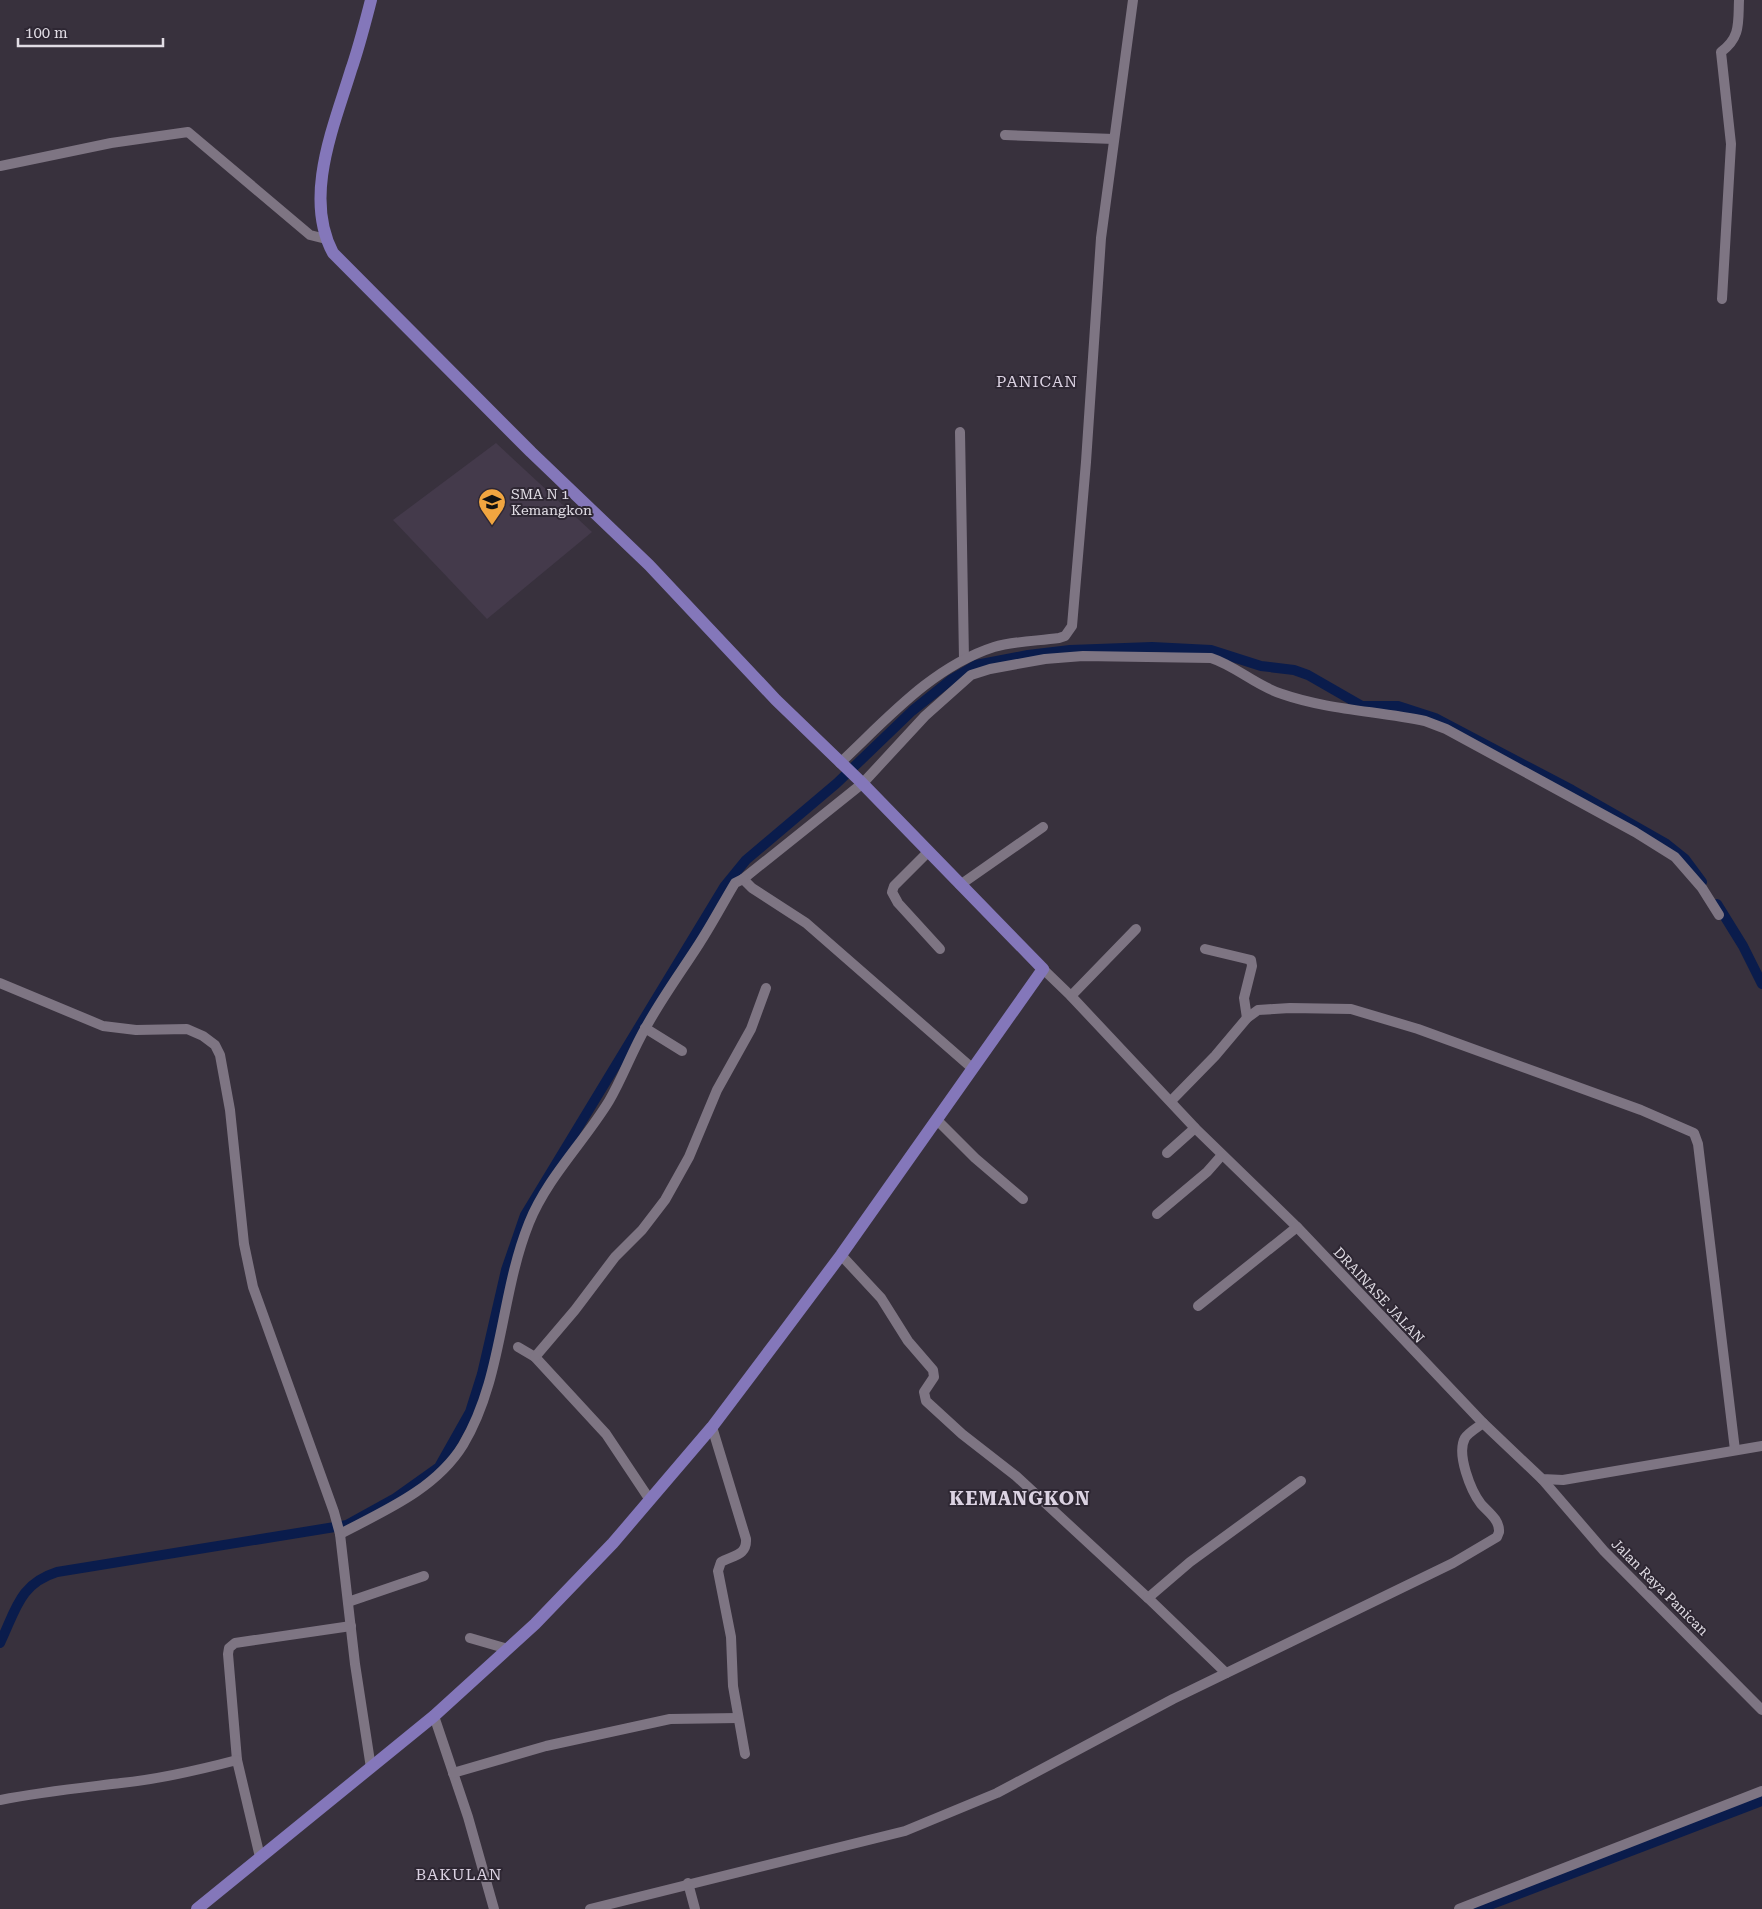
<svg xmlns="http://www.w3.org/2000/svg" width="1762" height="1909" font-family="'Roboto Serif',serif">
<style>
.built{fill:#443a4b}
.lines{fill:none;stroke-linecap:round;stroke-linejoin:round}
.canal{stroke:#0a1c4c;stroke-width:10}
.minor{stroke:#7e7583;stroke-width:10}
.major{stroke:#8477ba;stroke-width:12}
.labels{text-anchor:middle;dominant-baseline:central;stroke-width:4;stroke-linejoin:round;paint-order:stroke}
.poi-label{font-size:14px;fill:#e1dde5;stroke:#2e2733;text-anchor:start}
.street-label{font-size:14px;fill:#e1dde5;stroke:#2e2733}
.quarter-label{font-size:16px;letter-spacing:1px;fill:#dbd2e2;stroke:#2e2733}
.district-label{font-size:19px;font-weight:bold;letter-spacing:1px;fill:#dbd2e2;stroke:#2e2733}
</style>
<rect width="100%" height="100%" fill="#38313d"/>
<polygon class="built" points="496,443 592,532 487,619 393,520"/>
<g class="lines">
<g class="canal">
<polyline points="1717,904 1743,946 1762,984"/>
<path d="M0 1643C16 1610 19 1584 57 1572L347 1525 394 1499 439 1467 470 1412 482 1374 506 1270 525 1215 724 887 746 860 837 783 912 711 952 679 976 665 1028 655 1070 650 1152 647 1211 650 1261 666 1294 670 1308 675 1362 706H1398L1435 718 1572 790 1665 843 1685 859 1702 882"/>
<polyline points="1479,1909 1762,1801"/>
</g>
<g class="minor">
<polyline points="1005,135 1114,139"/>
<polyline points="0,166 111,143 188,132 310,235 326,239"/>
<path d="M1722 299 1731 144 1721 52C1741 37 1738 23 1739 0"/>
<polyline points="960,432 964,659"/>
<path d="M840 763C887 719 932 667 994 647 1014 641 1038 641 1059 638L1065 636 1072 626 1086 462 1101 238 1133 0"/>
<polyline points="928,852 894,886 892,892 898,903 940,949"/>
<polyline points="960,885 1043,827"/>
<polyline points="1205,949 1251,960 1252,966 1244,998 1247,1018"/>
<polyline points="1043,969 1071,996 1195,1128 1297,1227 1483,1423 1542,1479 1563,1480 1762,1446"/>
<polyline points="0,983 103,1026 136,1030 187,1029 203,1036 215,1045 220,1055 230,1110 244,1244 253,1287 334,1512 340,1534 355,1664 371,1768"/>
<polyline points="1071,996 1136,929"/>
<polyline points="645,1028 682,1051"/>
<path d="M972 1068 806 923 752 888 743 879 863 783 925 716 971 675 990 669 1045 659 1083 656 1211 658C1236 666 1256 686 1282 694 1328 710 1378 711 1425 721L1446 729 1635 832 1675 857 1702 888 1719 915"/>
<polyline points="1171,1101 1215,1056 1247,1018 1258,1010 1290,1008 1351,1009 1418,1029 1641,1110 1694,1133 1698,1144 1735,1450"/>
<polyline points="937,1120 975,1158 1023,1199"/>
<polyline points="1167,1153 1195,1128"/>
<polyline points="1157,1214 1207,1172 1222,1155"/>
<polyline points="841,1255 881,1298 908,1341 933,1370 934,1377 924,1392 926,1401 962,1434 1016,1476 1148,1598"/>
<polyline points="1198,1306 1297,1227"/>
<polyline points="518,1347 535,1357 606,1434 650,1500"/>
<polyline points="535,1357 575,1310 615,1257 642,1230 665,1200 689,1157 717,1090 751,1029 766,988"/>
<path d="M712 1427 746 1539C747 1556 733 1555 721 1562L718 1571 731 1637 733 1686 745 1754"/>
<polyline points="1542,1479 1604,1551 1762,1710"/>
<path d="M340 1534C384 1511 436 1489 463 1445 503 1378 500 1295 529 1223 547 1178 584 1142 609 1101 623 1077 632 1051 646 1027 662 998 681 972 699 944 712 924 723 903 735 883L743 879"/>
<polyline points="348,1602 424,1576"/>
<polyline points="470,1638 508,1649"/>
<polyline points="1226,1673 1148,1598 1190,1562 1301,1481"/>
<polyline points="434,1716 468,1817 494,1909"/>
<polyline points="237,1760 228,1654 229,1648 235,1643 351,1626"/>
<polyline points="453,1773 546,1746 670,1719 738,1718"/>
<path d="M0 1800C40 1792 80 1788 121 1783 160 1779 199 1770 237 1760L260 1857"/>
<polyline points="688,1883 695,1909"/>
<path d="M590 1909 905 1831 997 1793 1173 1699 1453 1563 1497 1537 1499 1532C1500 1520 1488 1512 1481 1504 1471 1491 1456 1454 1465 1438 1469 1432 1477 1428 1483 1423"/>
<polyline points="1459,1909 1762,1791"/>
</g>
<path class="major" d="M197 1909 434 1716 535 1624 613 1543 712 1427 782 1334 841 1255 1043 969 860 781 776 700 649 565 531 452 333 253C303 197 334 126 351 70 359 47 365 23 371 0"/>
</g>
<defs>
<g id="school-pin" transform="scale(1.4375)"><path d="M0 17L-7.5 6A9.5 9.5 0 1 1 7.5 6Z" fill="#f1a540" stroke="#2e2733"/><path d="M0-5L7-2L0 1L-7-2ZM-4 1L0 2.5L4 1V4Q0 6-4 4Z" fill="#111"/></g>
</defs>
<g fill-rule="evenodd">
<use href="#school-pin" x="492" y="502"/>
</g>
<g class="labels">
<g class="poi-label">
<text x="511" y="494">SMA N 1<tspan x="511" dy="16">Kemangkon</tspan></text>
</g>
<g class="street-label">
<text transform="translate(1379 1295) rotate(47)">DRAINASE JALAN</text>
<text transform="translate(1660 1587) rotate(45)">Jalan Raya Panican</text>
</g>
<g class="quarter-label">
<text x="1037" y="381">PANICAN</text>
<text x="459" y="1874">BAKULAN</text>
</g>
<g class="district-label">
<text x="1020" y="1498">KEMANGKON</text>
</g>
</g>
<path d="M18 38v8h145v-8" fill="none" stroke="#e1dde5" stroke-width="2.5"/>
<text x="25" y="38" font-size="15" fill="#e1dde5" stroke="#2e2733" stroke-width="4" paint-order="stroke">100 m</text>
</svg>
